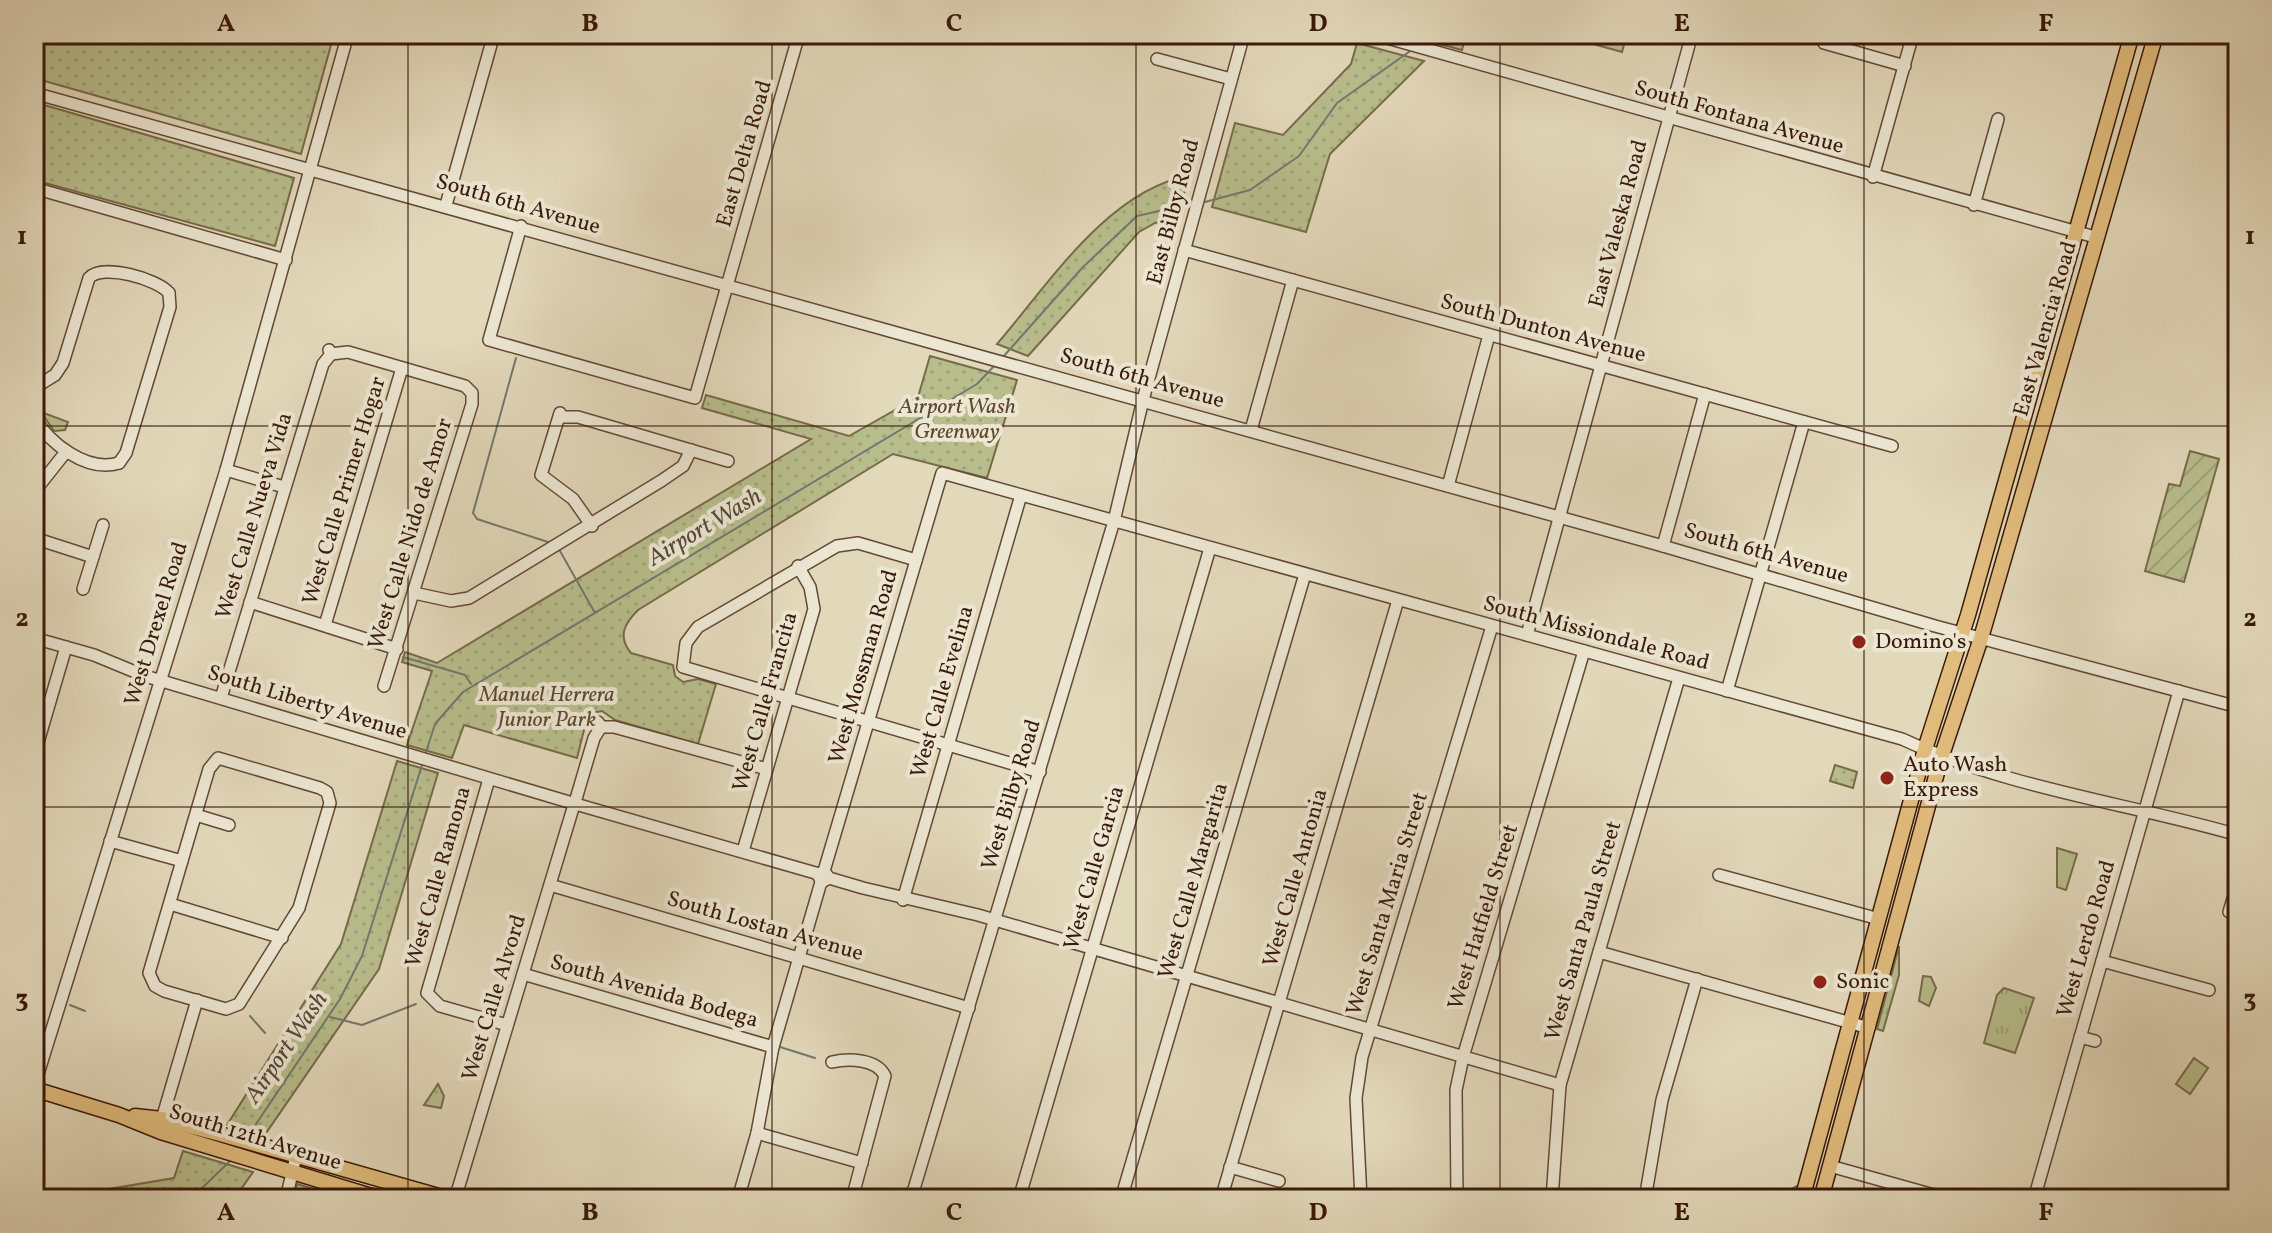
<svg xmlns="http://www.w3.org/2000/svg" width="2272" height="1233" font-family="Vollkorn,serif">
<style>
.grass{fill:url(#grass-tufts);stroke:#786b4a;stroke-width:2}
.park{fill:url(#park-dots);stroke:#786b4a;stroke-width:2}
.garden{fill:url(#garden-furrows);stroke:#786b4a;stroke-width:2}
.pitch{fill:#b8bd8c;stroke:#786b4a;stroke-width:2}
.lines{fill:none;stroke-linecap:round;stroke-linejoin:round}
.stream{stroke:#707970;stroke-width:2}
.minor-casing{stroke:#634935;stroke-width:14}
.major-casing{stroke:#391909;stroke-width:17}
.minor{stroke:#ece6d2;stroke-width:11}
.major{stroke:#e1bc7d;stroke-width:14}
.grid{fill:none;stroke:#391909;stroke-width:2;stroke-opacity:0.55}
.poi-dot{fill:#8f2418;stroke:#ece6d2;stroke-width:3}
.labels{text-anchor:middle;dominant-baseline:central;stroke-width:8;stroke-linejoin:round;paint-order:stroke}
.street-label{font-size:22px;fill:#391909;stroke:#ece6d2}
.park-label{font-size:22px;font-style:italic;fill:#5f4a30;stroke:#ece6d2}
.poi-label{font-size:22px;fill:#391909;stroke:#ece6d2;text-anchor:start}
.water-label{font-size:24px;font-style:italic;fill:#55493c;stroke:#ece6d2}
.neatline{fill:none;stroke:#391909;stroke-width:3}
.grid-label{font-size:26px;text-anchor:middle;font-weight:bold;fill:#391909}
</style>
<defs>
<pattern id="grass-tufts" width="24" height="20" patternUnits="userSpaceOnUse" patternTransform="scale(2)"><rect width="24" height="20" fill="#b8bd8c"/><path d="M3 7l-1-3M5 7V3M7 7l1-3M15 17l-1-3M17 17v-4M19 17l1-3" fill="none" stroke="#9fa277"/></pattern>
<pattern id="park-dots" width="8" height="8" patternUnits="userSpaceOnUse" patternTransform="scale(2)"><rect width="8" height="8" fill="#b8bd8c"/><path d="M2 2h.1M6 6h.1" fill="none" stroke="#9fa277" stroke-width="1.8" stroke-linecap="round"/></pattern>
<pattern id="garden-furrows" width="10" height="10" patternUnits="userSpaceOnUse" patternTransform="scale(2)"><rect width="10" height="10" fill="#b8bd8c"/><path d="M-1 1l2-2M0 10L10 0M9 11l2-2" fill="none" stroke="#9fa277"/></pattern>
</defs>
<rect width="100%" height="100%" fill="#e2d8ba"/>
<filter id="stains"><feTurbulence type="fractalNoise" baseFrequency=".0025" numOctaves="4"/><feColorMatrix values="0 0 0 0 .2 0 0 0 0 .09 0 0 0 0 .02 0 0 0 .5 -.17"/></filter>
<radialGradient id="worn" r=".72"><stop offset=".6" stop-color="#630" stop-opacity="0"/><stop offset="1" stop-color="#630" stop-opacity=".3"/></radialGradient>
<g class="grass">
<polygon points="41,412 68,422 65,430 54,431"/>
<polygon points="2057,848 2077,854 2066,890 2057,887"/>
<polygon points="1899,946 1899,975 1883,1031 1877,1029"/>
<polygon points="1923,976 1931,977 1936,988 1929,1006 1919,1001"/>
<polygon points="2004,988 2034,998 2015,1053 1984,1043 1997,995"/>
</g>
<g class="park">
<polygon points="34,34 334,34 301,154 34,78"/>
<polygon points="1401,34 1466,34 1462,50"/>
<polygon points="1557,34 1627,34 1622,52"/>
<polygon points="1357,43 1424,61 1330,154 1306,232 1212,207 1235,123 1283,135 1351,64"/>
<polygon points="34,102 294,178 275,246 34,180"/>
<path d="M1189 176 1177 218 1155 223 1139 232 1028 356 997 344C1047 286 1109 189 1189 176Z"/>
<path d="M930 356 1017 380 987 478 893 454 638 610C625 623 617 636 631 653L673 665 675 676 683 682 698 679 716 684 698 744 615 720 602 711 592 713 586 722 577 758 464 725 452 758 407 745 432 671 402 662 405 652 437 663 811 439 702 408 706 395 849 436 918 397Z"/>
<polygon points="397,761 438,773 379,969 264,1136 227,1125 341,944"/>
<polygon points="1835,765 1857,772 1853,788 1830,781"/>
<polygon points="438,1084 444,1096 441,1108 424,1105"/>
<polygon points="183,1151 253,1172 234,1199 49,1199 174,1178"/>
<polygon points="297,1184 347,1199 294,1199"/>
</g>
<polygon class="garden" points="2190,451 2219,459 2184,582 2145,571 2169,484 2180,486"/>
<polygon class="pitch" points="2194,1058 2208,1068 2190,1094 2176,1084"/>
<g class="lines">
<g class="stream">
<polyline points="1422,43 1434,34"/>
<polyline points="1205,202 1250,190 1299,156 1337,103 1413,49"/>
<polyline points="1003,357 1083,267 1137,216 1194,203"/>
<polyline points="516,358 473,513 477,519 551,543"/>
<polyline points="560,551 595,613"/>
<polyline points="403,657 465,675 471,684"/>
<polyline points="425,755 435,724 463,692 977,384 996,364"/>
<polyline points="70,1005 85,1011"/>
<polyline points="250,1016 265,1033"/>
<polyline points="330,1017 362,1025 416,1004"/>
<polyline points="780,1047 815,1058"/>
<polyline points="248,1136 340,999 362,956 422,765"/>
<polyline points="166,1199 200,1190 230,1161"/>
<polyline points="1772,1199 1797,1186"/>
</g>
<g class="minor-casing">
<g id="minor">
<polyline points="1373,34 2095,237"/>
<polyline points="1824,43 1905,66"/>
<polyline points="1157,59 1231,79"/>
<polyline points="34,93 1663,546 1935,626 2238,707"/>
<polyline points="1873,177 1913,34"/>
<polyline points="34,188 286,260"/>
<polyline points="446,205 494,34"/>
<polyline points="1974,205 1998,119"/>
<polyline points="521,226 489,340 695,398 799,34"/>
<polyline points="1184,250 1892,446"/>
<polyline points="331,354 348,352 465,386 472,393 472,404 384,686"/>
<path d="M34 388 55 375 63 363 89 278C102 263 158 279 169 293"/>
<polyline points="560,413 541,475 573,499 592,526"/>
<path d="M34 417C49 443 87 473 119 463"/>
<polyline points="561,417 578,417 728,461"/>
<polyline points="1251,430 1293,280"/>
<polyline points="119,463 126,453 170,307 169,293"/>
<polyline points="226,470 284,487"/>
<polyline points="1448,486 1489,335"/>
<polyline points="34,492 65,453"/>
<polyline points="34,538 93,557"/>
<polyline points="1663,546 1705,394"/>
<polyline points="916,560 858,543 837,546 698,627 686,643 683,667 1040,772"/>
<polyline points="83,589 103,525"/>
<polyline points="414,593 451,601 469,598 661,481 683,466 691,450"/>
<polyline points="250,602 397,649"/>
<polyline points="325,625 402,368"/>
<polyline points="1527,635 1692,34"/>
<polyline points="34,638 94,655 145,676 569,802"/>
<polyline points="1727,691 1804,422"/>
<polyline points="221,698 323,364 331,354 329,350"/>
<polyline points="601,727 614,727 767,769"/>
<polyline points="34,756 66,647"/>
<polygon points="218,758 320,788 327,792 330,803 299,908 239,1004 226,1009 164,991 155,986 149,973 209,769"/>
<polyline points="489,779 427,993 440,1006 507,1025"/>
<polyline points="576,799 594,738 601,727 598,722"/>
<polyline points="579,805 819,874"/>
<polyline points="196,815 229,825"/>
<polyline points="110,841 182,861"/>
<polyline points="743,851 814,609 810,587 798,566"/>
<path d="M824 871 942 473 1902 739C2007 788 2127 803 2238 835"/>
<polyline points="1719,875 1879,919"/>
<polyline points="829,878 822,882 818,875 824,871 829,878 863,888 978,915 1560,1085"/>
<polyline points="550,885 969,1008"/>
<polyline points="903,900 1021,495"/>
<polyline points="170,904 282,938"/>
<polyline points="2229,912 2238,882"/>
<polyline points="1599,952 1869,1028"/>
<polyline points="2102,961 2209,990"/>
<polyline points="523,974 773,1047"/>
<polyline points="2080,1037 2095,1041"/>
<path d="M832 1062C849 1058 877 1059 885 1076L852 1199"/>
<polyline points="34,1087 226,470 348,34"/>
<polyline points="162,1119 197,1000"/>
<polyline points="757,1133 862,1163"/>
<polyline points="1830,1166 1948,1199"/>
<polyline points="1230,1167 1279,1181"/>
<polyline points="286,1199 296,1156"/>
<polyline points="455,1199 573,808"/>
<polyline points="738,1199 757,1133 773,1047 821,882"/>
<polyline points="911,1199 1114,521 1143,400 1244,34"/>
<polyline points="1019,1199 1210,548"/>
<polyline points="1121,1199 1305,574"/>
<polyline points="1221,1199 1398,600"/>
<polyline points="1361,1199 1356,1098 1362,1057 1492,626"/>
<polyline points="1457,1199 1456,1090 1463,1057 1584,651"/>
<polyline points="1552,1199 1560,1085 1679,678"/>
<polyline points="1645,1199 1662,1100 1697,979"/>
<polyline points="2034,1199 2179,691"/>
</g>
</g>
<g class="major-casing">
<g id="major">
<polyline points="34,1089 119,1115 161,1132 381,1199"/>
<polyline points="135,1116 162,1119 220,1134 449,1199"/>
<polyline points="1802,1199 1925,749 1968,615 2132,34"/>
<polyline points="1821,1199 1941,758 1981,638 2156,34"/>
</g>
</g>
<use href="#minor" class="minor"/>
<use href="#major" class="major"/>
</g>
<path class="grid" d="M408 34V1199M772 34V1199M1136 34V1199M1500 34V1199M1864 34V1199M34 426H2238M34 807H2238"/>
<g class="poi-dot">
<circle cx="1859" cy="642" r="8"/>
<circle cx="1887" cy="778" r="8"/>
<circle cx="1820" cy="982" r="8"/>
</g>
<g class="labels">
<g class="street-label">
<text transform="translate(1739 118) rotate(16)">South Fontana Avenue</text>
<text transform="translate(745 154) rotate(-74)">East Delta Road</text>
<text transform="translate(518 205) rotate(16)">South 6th Avenue</text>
<text transform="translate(1174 212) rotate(-75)">East Bilby Road</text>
<text transform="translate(1619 224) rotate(-75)">East Valeska Road</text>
<text transform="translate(1543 329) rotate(15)">South Dunton Avenue</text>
<text transform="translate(2046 329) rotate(-74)">East Valencia Road</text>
<text transform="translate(1142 379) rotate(16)">South 6th Avenue</text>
<text transform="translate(345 491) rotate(-73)">West Calle Primer Hogar</text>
<text transform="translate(255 516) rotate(-73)">West Calle Nueva Vida</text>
<text transform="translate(411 534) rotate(-73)">West Calle Nido de Amor</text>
<text transform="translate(1766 554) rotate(16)">South 6th Avenue</text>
<text transform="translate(157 624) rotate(-73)">West Drexel Road</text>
<text transform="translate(1596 634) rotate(15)">South Missiondale Road</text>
<text transform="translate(864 667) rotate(-74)">West Mossman Road</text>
<text transform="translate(943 692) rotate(-74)">West Calle Evelina</text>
<text transform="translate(766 702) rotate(-74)">West Calle Francita</text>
<text transform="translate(307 703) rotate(17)">South Liberty Avenue</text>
<text transform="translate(1012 795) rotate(-73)">West Bilby Road</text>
<text transform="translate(1095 868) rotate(-74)">West Calle Garcia</text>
<text transform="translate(439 877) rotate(-74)">West Calle Ramona</text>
<text transform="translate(1296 878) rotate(-74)">West Calle Antonia</text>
<text transform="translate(1194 881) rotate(-74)">West Calle Margarita</text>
<text transform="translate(1388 904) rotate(-73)">West Santa Maria Street</text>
<text transform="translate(1484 917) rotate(-73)">West Hatfield Street</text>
<text transform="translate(765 927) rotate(16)">South Lostan Avenue</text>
<text transform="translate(1584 931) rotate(-74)">West Santa Paula Street</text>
<text transform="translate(2087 939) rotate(-74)">West Lerdo Road</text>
<text transform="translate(654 992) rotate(16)">South Avenida Bodega</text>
<text transform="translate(495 998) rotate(-73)">West Calle Alvord</text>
<text transform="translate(255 1138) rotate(17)">South 12th Avenue</text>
</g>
<g class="park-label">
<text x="957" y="407">Airport Wash<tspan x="957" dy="25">Greenway</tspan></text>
<text x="547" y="695">Manuel Herrera<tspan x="547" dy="25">Junior Park</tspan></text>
</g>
<g class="poi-label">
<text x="1875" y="642">Domino's</text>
<text x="1903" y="765">Auto Wash<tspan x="1903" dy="25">Express</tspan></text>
<text x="1836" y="982">Sonic</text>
</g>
<g class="water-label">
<text transform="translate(705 528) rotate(-31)">Airport Wash</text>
<text transform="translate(287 1048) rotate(-56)">Airport Wash</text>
</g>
</g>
<rect width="2272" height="1233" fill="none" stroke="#e2d8ba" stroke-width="88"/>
<rect x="44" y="44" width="2184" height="1145" class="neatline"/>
<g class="grid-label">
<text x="226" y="31">A</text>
<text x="590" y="31">B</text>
<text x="954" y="31">C</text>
<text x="1318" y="31">D</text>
<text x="1682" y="31">E</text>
<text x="2046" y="31">F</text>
<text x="22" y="244">1</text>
<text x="2250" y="244">1</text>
<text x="22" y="626">2</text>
<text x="2250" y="626">2</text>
<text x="22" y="1007">3</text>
<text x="2250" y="1007">3</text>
<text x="226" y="1220">A</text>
<text x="590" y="1220">B</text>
<text x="954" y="1220">C</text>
<text x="1318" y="1220">D</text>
<text x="1682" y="1220">E</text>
<text x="2046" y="1220">F</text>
</g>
<rect width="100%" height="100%" filter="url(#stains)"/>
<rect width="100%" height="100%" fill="url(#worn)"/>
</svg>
